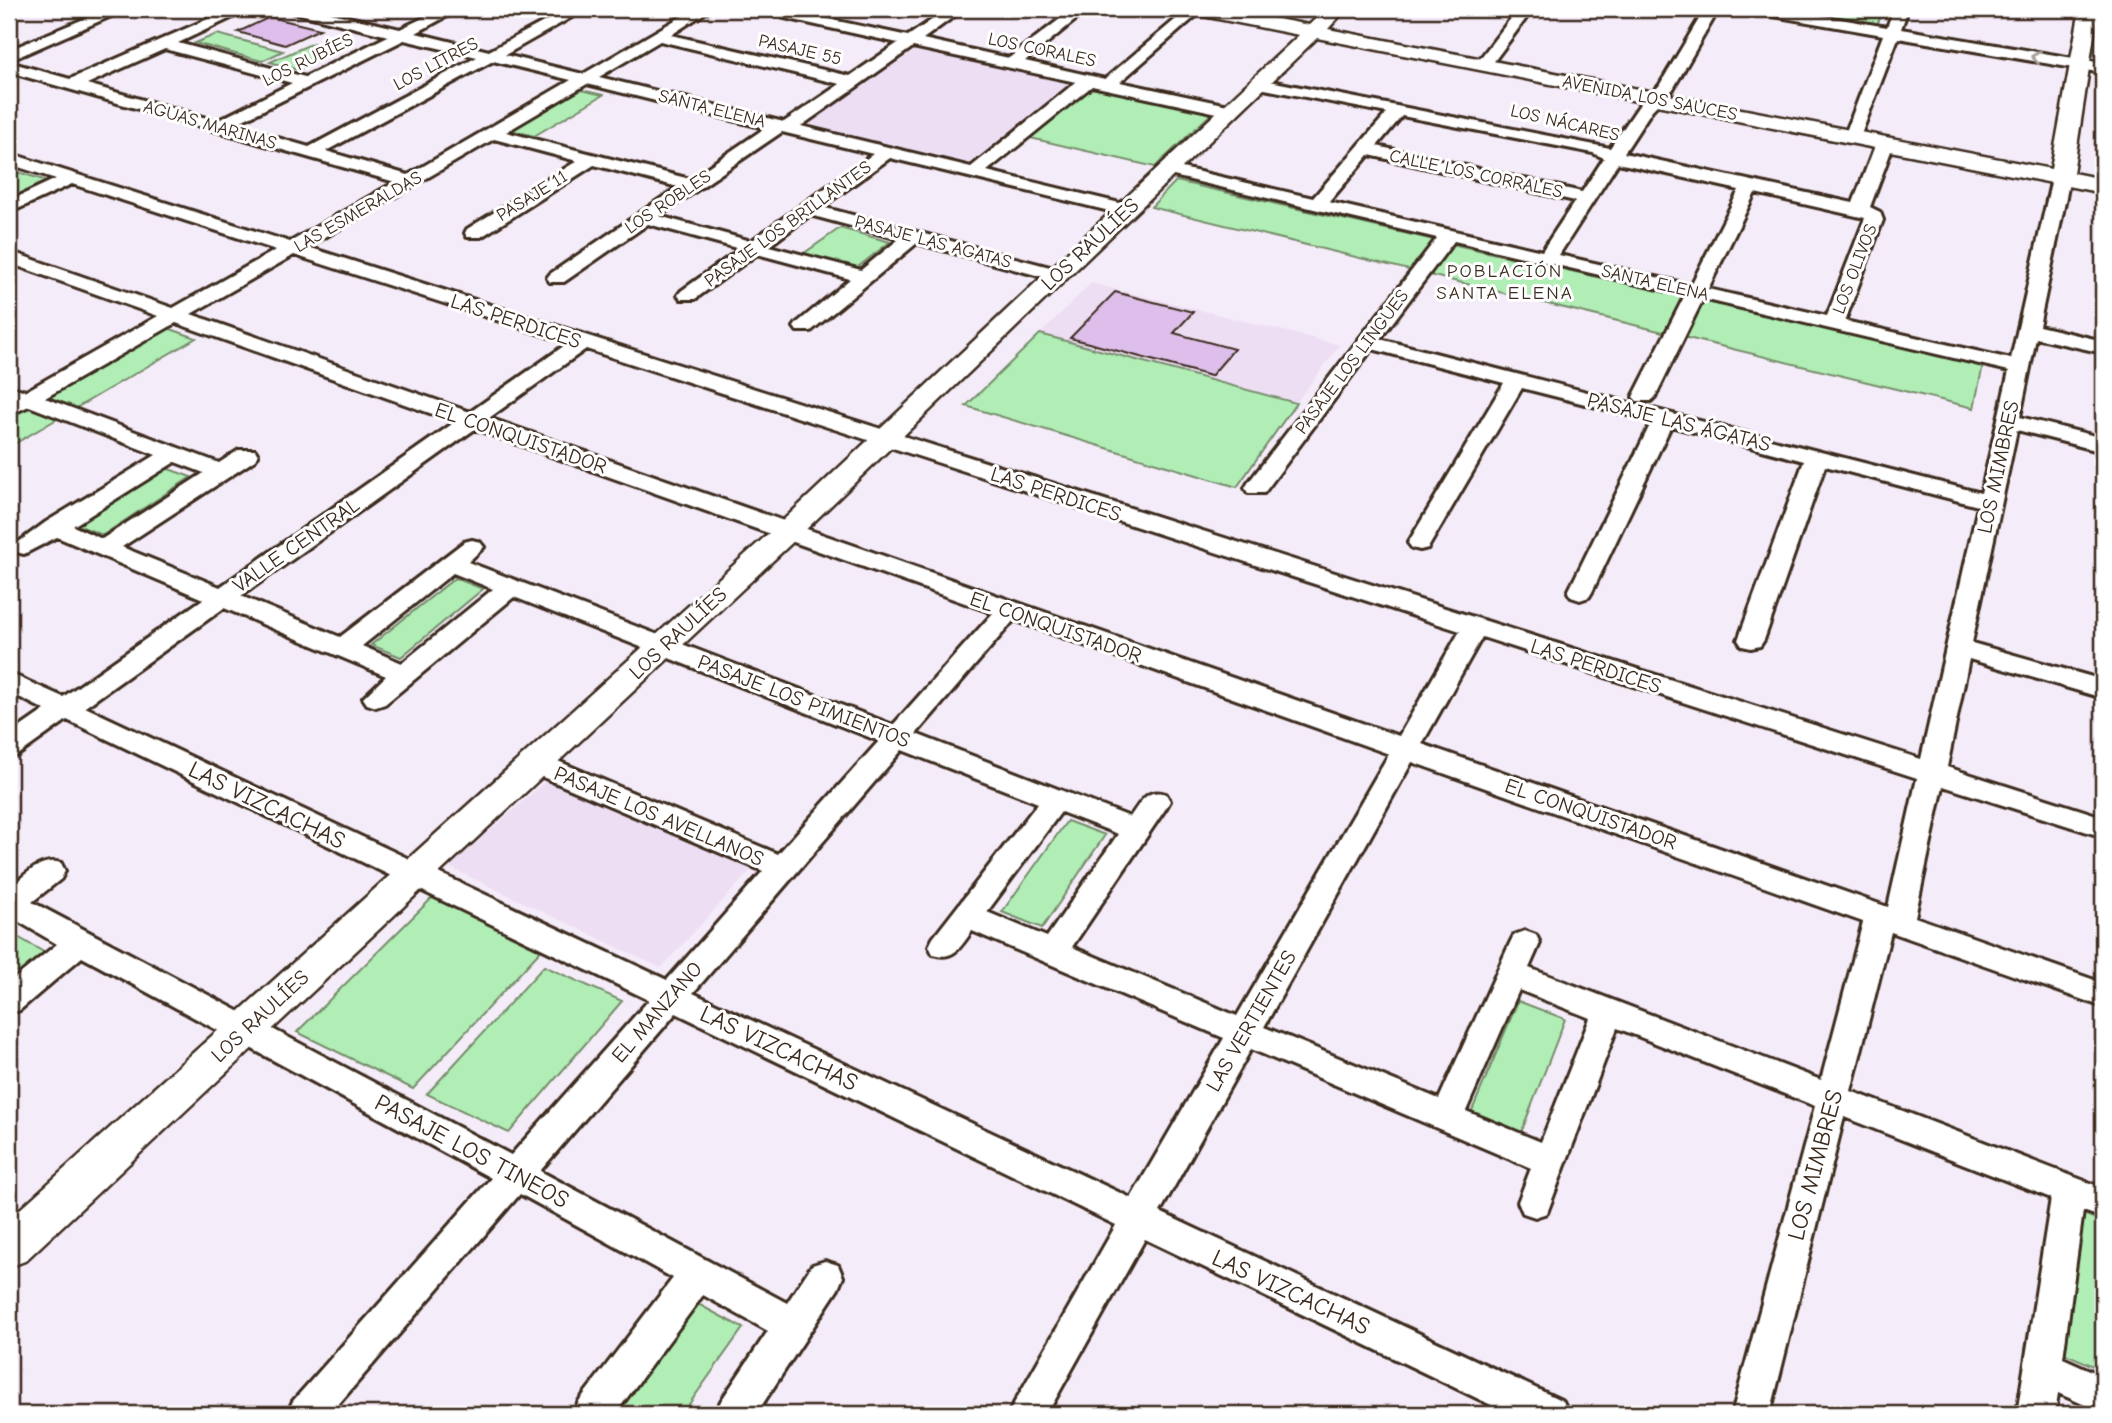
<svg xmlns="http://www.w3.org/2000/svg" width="2112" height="1423" font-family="'Comic Neue',sans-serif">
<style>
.built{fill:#eedef4}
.green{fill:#b0eeb6;stroke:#768c6a;stroke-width:2}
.building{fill:#debeea;stroke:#3b2a1e;stroke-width:2}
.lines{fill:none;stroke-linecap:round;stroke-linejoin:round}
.minor-casing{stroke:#3b2a1e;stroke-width:6}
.tertiary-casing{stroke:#3b2a1e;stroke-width:5}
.minor{fill:#fff;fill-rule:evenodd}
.tertiary{fill:#fff;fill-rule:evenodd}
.oneway{stroke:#a79f9a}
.labels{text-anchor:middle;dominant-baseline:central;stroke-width:6;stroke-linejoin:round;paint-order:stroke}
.far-street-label{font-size:18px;fill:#3b2a1e;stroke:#fff}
.far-neighbourhood-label{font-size:19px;letter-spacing:2px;fill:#3b2a1e;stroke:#fff}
.street-label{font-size:21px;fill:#3b2a1e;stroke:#fff}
.near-street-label{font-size:24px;fill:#3b2a1e;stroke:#fff}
</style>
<rect width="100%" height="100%" fill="#f5ecf9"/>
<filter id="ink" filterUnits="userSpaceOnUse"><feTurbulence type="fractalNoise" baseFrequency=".0143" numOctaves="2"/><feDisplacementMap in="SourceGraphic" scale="14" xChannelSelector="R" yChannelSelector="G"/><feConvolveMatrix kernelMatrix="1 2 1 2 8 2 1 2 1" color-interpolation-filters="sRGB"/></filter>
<g filter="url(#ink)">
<g class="built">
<polygon points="920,47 1078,81 974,164 807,124"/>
<polygon points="1091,283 1340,345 1296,403 1040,334"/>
<polygon points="548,779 753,868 661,968 449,867"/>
</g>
<g class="green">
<polygon points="1768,9 1884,9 1876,27"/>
<polygon points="217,34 283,51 262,61 195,43"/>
<polygon points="313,43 340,50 298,70 270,62"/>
<polygon points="1090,84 1214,111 1155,167 1026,137"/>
<polygon points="581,90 603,95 534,136 511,130"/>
<polygon points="18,172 47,181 9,199 9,176"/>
<polygon points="1176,181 1983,365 1974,408 1151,207"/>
<polygon points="840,228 890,242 854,270 803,254"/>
<polygon points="165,327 196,338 9,447 9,416"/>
<polygon points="1040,334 1296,403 1237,487 966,406"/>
<polygon points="166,468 191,477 103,535 77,525"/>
<polygon points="455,578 483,589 401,657 371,645"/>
<polygon points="1067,821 1105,835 1042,928 1002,912"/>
<polygon points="434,896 546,945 413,1089 297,1032"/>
<polygon points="9,932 47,954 9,985"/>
<polygon points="544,966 622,1001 509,1133 427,1094"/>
<polygon points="1518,1001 1565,1019 1521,1133 1471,1113"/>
<polygon points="2081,1213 2103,1222 2103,1370 2061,1352"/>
<polygon points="698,1304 743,1328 682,1414 617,1414"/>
</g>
<g class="building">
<polygon points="270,17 320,29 285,45 238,32"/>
<polygon points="1115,292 1193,312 1174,333 1234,349 1211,376 1070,338"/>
</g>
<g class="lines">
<g class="minor-casing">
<g id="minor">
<polygon points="108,9 127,9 9,61 9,50"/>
<path d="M231 9H250L178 43 305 77 388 36 292 12 290 9H314L400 29 442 9H460L416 33 489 51 568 9H586L505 55 583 74 694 9H711L671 35 850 76 898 43 762 13 755 9H781L908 36 948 9H964L923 39 1009 58 1073 9H1089L1025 61 1105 79 1188 9H1204L1120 82 1237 107 1239 111 1237 115 1231 116 1092 86 987 171 1132 206 1135 210 1132 214 1126 215 890 158 822 207 1065 271 1068 275 1065 279 1058 281 917 243 811 331H797L794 327 797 323 850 279 757 254 695 299H681L678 295 681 291 740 249 648 224 564 282H550L547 278 550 274 678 187 594 165 481 237H467L465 233 467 229 577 161 494 139 308 247 1921 759 1978 506 1825 466 1764 640 1760 646 1751 648 1742 646 1738 640 1804 461 1671 426 1592 592 1589 597 1580 600 1571 597 1568 592 1652 421 1522 388 1428 548 1420 550 1412 548 1408 543 1504 383 1372 349 1264 493H1248L1245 488 1248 483 1437 238 1169 175 1160 170 1169 165 1313 198 1387 113 1254 87 1252 84 1260 79 1610 148 1640 104 1659 86 1705 9H1719L1673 89 1652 110 1624 153 1853 203 1876 143 1885 138 1891 139 1894 143 1870 207 1880 212 1883 220 1845 321 2011 359 2052 178 2061 173 2067 174 2070 178 2039 326 2103 341V353L2036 338 2020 417 2103 438V452L2017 430 1972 643 2103 680V698L1969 659 1947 767 2103 817V837L1943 786 1915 917 2103 983V1007L1891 932 1851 1091 2103 1188V1218L2083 1211 2063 1358 2103 1376V1413L2058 1393 2055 1414H2017L2051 1198 1844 1117 1770 1414H1732L1815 1106 1617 1028 1547 1213 1535 1217 1523 1213 1518 1202 1531 1168 1251 1049 1160 1212 1563 1401 1569 1414H1510L1145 1239 1047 1414H1008L1116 1225 676 1013 540 1171 787 1303 812 1265 825 1261 838 1265 843 1277 838 1289 756 1414H715L721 1401 768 1331 703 1295 615 1414H573L579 1401 673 1278 520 1194 330 1414H287L293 1401 491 1178 82 957 20 1010 9 1013V983L57 944 9 916V888C25 876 40 857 61 863L65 871 61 879 32 902 511 1155 649 1000 67 720 18 755 9 757V735L45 710 9 692V673L63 697 203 599 57 537 24 554 16 552 12 547 46 522 156 455 29 406 9 415V389L16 388 26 391 158 316 9 263V251L173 308 276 250 72 184 9 213V201L56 179 9 164V153L290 242 395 182 9 72V62L70 79ZM404 40 477 57 309 147 233 125ZM660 41 840 84 784 122 599 77ZM913 47 1076 82 971 167 801 126ZM165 49 292 83 217 121 87 84ZM493 61 571 80 408 175 326 151ZM587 84 765 128 690 179 506 132ZM1402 116 1593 153 1604 158 1582 192 1377 146ZM782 132 873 154 751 241 659 216ZM1369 155 1575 201 1542 251 1329 202ZM1618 163 1739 190 1691 285 1559 255ZM1755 193 1865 218 1827 316 1708 289ZM810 215 899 239 861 270 769 246ZM1454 241 1685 295 1633 397 1637 401H1651L1655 397 1703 299 2009 371 1981 493 1380 339ZM294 255 568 343 470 412 191 314ZM176 323 455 422 220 587 122 547 255 460 258 455 255 450H239L219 463 45 398ZM586 349 1460 631 1399 736 489 418ZM475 429 993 613 893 725 468 562 484 547 480 542 472 540 464 542 340 637 241 596ZM175 462 204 473 102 539 73 526ZM453 573 493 589 402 663 362 646ZM514 597 879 741 778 854 546 756 536 753 526 756 522 763 526 770 763 871 667 980 85 707 224 608 386 676 363 698 367 704 376 707 385 704ZM1014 620 1389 754 1237 1016 1072 947 1166 808 1170 801 1166 794C1146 788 1141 802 1130 817L916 734ZM1482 637 1917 778 1888 907 1422 744ZM902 750 1038 803 933 938 929 946 933 954C954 961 961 946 972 931L1224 1038 1131 1198 693 993ZM1412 762 1863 922 1821 1080 1529 968 1540 943 1536 935 1525 931 1514 935 1510 943 1439 1099 1264 1027ZM1061 812 1118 834 1047 937 987 912ZM1519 990 1590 1018 1541 1142 1466 1111Z"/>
<polygon points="1518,9 1533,9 1489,68 1477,68 1475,65"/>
<polygon points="1749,9 1781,9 1887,27 1894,9 1908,9 1901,29 2103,63 2103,73 1898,38 1860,137 1852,142 1844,137 1883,35 1756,13"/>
</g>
</g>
<g class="tertiary-casing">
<polygon id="tertiary" points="1189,9 1226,9 1309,25 1326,9 1346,9 1328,29 2051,169 2080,9 2098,9 2073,173 2103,179 2103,193 1317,38 797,538 25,1261 9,1267 9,1219 777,526 1299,35 1198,15 1191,13"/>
</g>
<use href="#minor" class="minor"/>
<use href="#tertiary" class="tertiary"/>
</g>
<defs><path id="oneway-chevron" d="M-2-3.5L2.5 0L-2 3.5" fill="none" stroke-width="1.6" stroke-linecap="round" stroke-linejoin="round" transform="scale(1.75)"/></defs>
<use class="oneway" href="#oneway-chevron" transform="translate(2036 57) rotate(-170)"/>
</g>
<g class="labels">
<g class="far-street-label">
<text transform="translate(800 50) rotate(13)">PASAJE 55</text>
<text transform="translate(1042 50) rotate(12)">LOS CORALES</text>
<text transform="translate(308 60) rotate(-26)">LOS RUBÍES</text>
<text transform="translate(436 64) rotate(-28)">LOS LITRES</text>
<text transform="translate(1650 98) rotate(11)">AVENIDA LOS SAUCES</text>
<text transform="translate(712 109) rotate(14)">SANTA ELENA</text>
<text transform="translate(1565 123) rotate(13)">LOS NÁCARES</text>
<text transform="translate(210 125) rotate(16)">AGUAS MARINAS</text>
<text transform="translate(1476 174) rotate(12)">CALLE LOS CORRALES</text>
<text transform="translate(532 196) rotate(-32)">PASAJE 11</text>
<text transform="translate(668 202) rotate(-34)">LOS ROBLES</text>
<text transform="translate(358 212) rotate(-30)">LAS ESMERALDAS</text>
<text transform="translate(788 224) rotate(-36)">PASAJE LOS BRILLANTES</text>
<text transform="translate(933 242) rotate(15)">PASAJE LAS AGATAS</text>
<text transform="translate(1855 269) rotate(-69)">LOS OLIVOS</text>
<text transform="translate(1655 283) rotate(13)">SANTA ELENA</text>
<text transform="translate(1352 362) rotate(-53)">PASAJE LOS LINGUES</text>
</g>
<g class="far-neighbourhood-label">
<text x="1505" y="271">POBLACIÓN<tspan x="1505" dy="22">SANTA ELENA</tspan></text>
</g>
<g class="street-label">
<text transform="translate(1090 244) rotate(-43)">LOS RAULÍES</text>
<text transform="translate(516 321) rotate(18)">LAS PERDICES</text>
<text transform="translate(1679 422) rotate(14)">PASAJE LAS ÁGATAS</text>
<text transform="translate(521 438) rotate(19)">EL CONQUISTADOR</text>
<text transform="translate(1998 467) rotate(-78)">LOS MIMBRES</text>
<text transform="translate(1056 494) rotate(18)">LAS PERDICES</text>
<text transform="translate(296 545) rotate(-35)">VALLE CENTRAL</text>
<text transform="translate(1056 627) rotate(19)">EL CONQUISTADOR</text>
<text transform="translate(678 633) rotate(-43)">LOS RAULÍES</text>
<text transform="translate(1596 666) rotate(18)">LAS PERDICES</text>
<text transform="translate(804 701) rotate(21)">PASAJE LOS PIMIENTOS</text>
<text transform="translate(1591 814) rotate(19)">EL CONQUISTADOR</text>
<text transform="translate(659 816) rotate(23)">PASAJE LOS AVELLANOS</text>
<text transform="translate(657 1012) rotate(-49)">EL MANZANO</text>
<text transform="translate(260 1016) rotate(-43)">LOS RAULÍES</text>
<text transform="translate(1251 1021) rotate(-60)">LAS VERTIENTES</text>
</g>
<g class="near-street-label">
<text transform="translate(267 805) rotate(26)">LAS VIZCACHAS</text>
<text transform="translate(779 1048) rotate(25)">LAS VIZCACHAS</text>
<text transform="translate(472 1151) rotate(28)">PASAJE LOS TINEOS</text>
<text transform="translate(1815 1165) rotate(-75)">LOS MIMBRES</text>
<text transform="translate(1291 1292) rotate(25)">LAS VIZCACHAS</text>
</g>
</g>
<rect width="2112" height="1423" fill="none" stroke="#fff" stroke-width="35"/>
<rect x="18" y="18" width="2077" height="1388" fill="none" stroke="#3b2a1e" stroke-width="2.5" filter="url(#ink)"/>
</svg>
